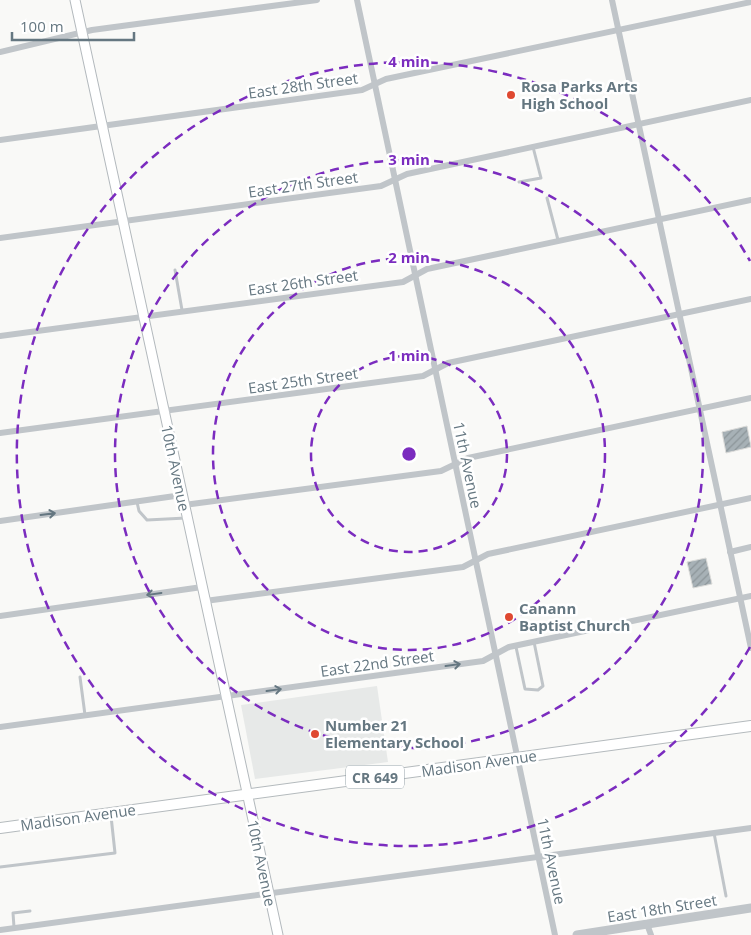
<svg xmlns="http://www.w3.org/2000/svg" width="751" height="935" font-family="'Open Sans',sans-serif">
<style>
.built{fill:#e7e9e8}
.building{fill:url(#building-hatch);stroke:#dbdbd9}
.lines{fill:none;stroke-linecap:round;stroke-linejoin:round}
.secondary-casing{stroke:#b3b9bd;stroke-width:11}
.primary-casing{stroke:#b4babd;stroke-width:12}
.service{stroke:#c0c5c9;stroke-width:3}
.minor{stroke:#c0c5c9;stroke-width:6}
.tertiary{stroke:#c0c5c9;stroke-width:9}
.secondary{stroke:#fff;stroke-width:9}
.primary{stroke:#fff;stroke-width:10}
.oneway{stroke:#657781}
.ring{fill:none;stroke:#7b2cbf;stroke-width:2.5;stroke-dasharray:9 6}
.poi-dot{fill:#df4931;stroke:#fff;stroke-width:2}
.labels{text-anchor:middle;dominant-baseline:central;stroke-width:5;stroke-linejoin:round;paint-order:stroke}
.shield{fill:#fff;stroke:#93a0a7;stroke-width:1}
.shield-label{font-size:14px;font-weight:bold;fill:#657781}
.street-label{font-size:15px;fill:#657781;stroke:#fff}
.poi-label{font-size:15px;font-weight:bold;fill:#657781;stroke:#fff;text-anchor:start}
.centre{fill:#7b2cbf;stroke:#fff;stroke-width:2.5}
.ring-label{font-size:15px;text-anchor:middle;font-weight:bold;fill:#7b2cbf;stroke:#fff;stroke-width:5;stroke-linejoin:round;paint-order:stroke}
</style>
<defs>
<pattern id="building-hatch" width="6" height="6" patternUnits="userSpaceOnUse" patternTransform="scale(1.25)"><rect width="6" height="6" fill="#a7b1b6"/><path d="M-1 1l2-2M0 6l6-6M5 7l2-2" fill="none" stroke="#8c9599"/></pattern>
</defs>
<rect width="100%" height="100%" fill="#f9f9f7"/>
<polygon class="built" points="377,686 388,762 255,779 241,705"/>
<g class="building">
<polygon points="747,426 751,447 726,453 722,432"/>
<polygon points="706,558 712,584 693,588 687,562"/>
</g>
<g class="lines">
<g class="secondary-casing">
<polyline id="secondary" points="75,0 278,935"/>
</g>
<g class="primary-casing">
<polyline id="primary" points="0,828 751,726"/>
</g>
<g class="service">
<polyline points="519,182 541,178 533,147"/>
<polyline points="547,198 558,240"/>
<polyline points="175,270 182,310"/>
<polyline points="137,502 139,511 147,520 186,518"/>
<polyline points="516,647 525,689 538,690 543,686 534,642"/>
<polyline points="80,677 85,715"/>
<polyline points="714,833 726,896"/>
<polyline points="0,867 115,853 111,816"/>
<polyline points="14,927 13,913 30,911"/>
</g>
<g class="minor">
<polyline points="357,0 555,935"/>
<polyline points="612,0 751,648"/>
<polyline points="0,52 92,30 317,0"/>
<polyline points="0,140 362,90 386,79 751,2"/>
<polyline points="0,238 381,186 407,174 751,100"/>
<polyline points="0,336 403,282 427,269 751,200"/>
<polyline points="0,433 423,376 448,363 751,299"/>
<polyline points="184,505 441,471 468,458 751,398"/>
<polyline points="0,521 182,495"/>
<polyline points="730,552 751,547"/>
<polyline points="205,601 463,567 488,554 751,498"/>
<polyline points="0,616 202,587"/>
<polyline points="0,727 483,661 509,647 751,596"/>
<polyline points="647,924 651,935"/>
<polyline points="0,930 751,828"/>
</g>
<polyline class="tertiary" points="577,935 751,908"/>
<use href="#secondary" class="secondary"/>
<use href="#primary" class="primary"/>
</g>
<defs><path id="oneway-shaft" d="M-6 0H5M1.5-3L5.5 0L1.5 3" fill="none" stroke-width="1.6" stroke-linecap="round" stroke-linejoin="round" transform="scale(1.25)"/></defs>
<g class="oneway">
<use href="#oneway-shaft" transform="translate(48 514) rotate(-7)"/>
<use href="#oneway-shaft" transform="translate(154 594) rotate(172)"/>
<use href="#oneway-shaft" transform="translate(453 665) rotate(-8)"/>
<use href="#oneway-shaft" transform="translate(274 690) rotate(-8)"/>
</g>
<g class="ring">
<circle cx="409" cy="454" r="98"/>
<circle cx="409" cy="454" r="196"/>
<circle cx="409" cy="454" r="294"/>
<path d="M750 647A392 392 0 1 1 750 261"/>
</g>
<g class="poi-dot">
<circle cx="511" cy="95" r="5"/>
<circle cx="509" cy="617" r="5"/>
<circle cx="315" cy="734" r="5"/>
</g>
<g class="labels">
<rect class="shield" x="346" y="765.5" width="58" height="23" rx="4"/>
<g class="shield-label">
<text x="375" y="777">CR 649</text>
</g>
<g class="street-label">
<text transform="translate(303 85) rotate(-8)">East 28th Street</text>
<text transform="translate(303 184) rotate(-8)">East 27th Street</text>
<text transform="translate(303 282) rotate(-8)">East 26th Street</text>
<text transform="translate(303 380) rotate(-8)">East 25th Street</text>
<text transform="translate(468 465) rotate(78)">11th Avenue</text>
<text transform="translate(176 468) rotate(78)">10th Avenue</text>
<text transform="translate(377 663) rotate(-8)">East 22nd Street</text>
<text transform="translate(479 763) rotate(-8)">Madison Avenue</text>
<text transform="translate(78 817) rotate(-8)">Madison Avenue</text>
<text transform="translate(552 861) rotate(78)">11th Avenue</text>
<text transform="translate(262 863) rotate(78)">10th Avenue</text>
<text transform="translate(662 908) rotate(-9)">East 18th Street</text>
</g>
<g class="poi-label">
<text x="521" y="86">Rosa Parks Arts<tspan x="521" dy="17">High School</tspan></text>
<text x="519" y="608">Canann<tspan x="519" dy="17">Baptist Church</tspan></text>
<text x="325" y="725">Number 21<tspan x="325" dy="17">Elementary School</tspan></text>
</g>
</g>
<circle cx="409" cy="454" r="8" class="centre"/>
<g class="ring-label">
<text x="409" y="67">4 min</text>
<text x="409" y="165">3 min</text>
<text x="409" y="263">2 min</text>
<text x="409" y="361">1 min</text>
</g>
<path d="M12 32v8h122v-8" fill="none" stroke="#657781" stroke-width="2.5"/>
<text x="20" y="32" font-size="15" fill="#657781" stroke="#ffffff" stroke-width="4" paint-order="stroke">100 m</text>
</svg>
